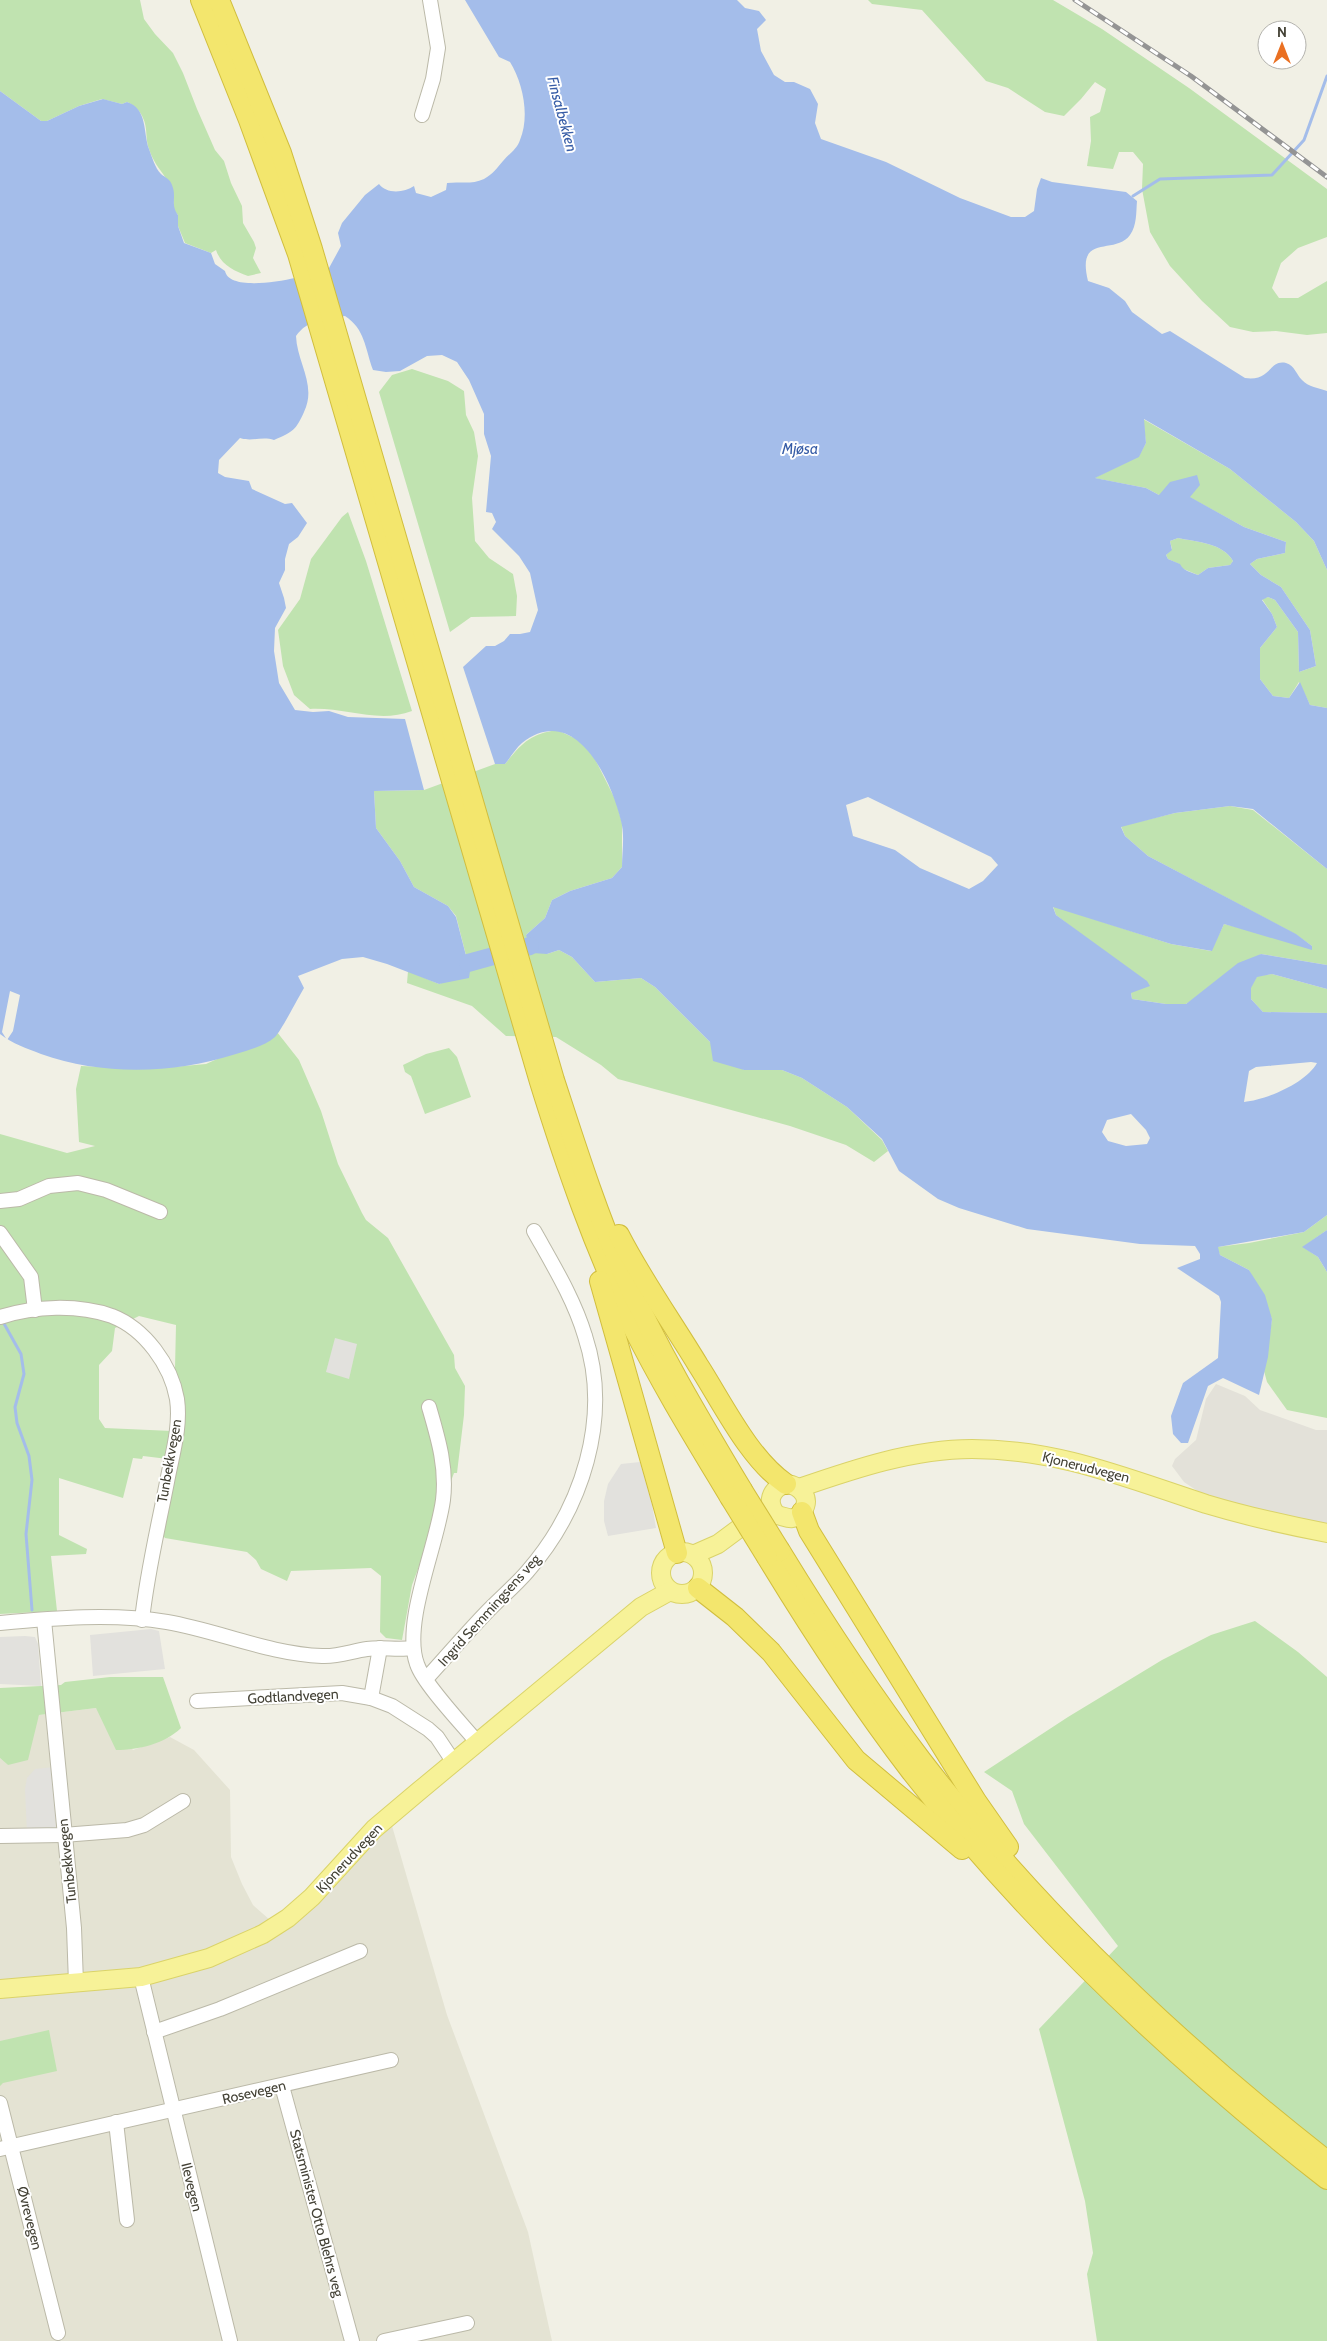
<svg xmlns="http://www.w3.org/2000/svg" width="1327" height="2341" font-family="Cabin,sans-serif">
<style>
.residential{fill:#e4e3d3}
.industrial{fill:#e3e1d9}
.green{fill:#c0e3b0}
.parking{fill:#e2e1dd}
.water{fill:#a4bdea;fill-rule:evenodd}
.pier{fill:#f1f0e5}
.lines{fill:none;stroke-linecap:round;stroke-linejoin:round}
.stream{stroke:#a4bdea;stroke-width:3}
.river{stroke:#a4bdea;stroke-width:18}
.minor-casing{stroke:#bbb9a8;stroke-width:16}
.major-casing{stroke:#dad369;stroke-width:20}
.highway-casing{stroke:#d1be3e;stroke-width:22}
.minor{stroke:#fff;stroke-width:14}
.major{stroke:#f7f298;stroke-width:18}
.highway{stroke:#f3e66d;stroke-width:20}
.rail-casing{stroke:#949494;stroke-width:5}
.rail{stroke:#fff;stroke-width:3;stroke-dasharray:9;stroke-linecap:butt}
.highway-bridge-casing{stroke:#d1be3e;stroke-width:22;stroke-linecap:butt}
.highway-bridge{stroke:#f3e66d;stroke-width:20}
.labels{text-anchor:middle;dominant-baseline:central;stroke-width:4;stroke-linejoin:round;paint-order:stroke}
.street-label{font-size:14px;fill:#434135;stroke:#fff}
.water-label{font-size:15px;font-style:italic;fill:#365ca6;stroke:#fff}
</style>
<rect width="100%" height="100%" fill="#f1f0e5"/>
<polygon class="residential" points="96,1708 133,1750 170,1737 194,1750 230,1790 231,1857 242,1884 253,1905 270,1920 312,1891 390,1819 447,2015 528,2232 552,2341 0,2341 0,1758 8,1765 35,1727 39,1715"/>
<polygon class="industrial" points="1216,1384 1245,1396 1260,1410 1316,1430 1327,1430 1327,1524 1236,1505 1199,1492 1184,1482 1172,1466 1175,1459 1196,1440 1206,1399"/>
<g class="green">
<path d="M0 0H140L144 19 155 34 173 53 183 73 197 109 215 150 224 161 231 183 242 206 243 223 254 242 256 248 253 258 261 273 248 276C234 271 221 265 216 250L211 253 185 243 178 226V215L173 209C176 178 158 176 149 149 145 139 148 128 143 118 141 112 133 104 127 102L122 104 102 99 79 106 47 121H41L0 91Z"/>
<polygon points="868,0 1053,0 1102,29 1189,88 1327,189 1327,237 1298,248 1281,263 1272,288 1279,298 1298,298 1327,281 1327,333 1307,335 1276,331 1253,332 1230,327 1202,301 1170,266 1150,232 1142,189 1143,164 1133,152 1119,152 1113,169 1087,166 1091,141 1090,117 1100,112 1106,89 1095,82 1081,99 1064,116 1045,112 1008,88 986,81 922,10 872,4"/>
<polygon points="412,369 448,381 464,391 466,415 474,432 478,456 472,498 475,541 489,558 513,574 517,596 516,616 471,617 450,632 379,392 392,375"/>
<polygon points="1143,419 1230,469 1296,522 1314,541 1327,570 1327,708 1310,705 1299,682 1289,698 1273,696 1260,679 1260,648 1277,627 1272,614 1262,599 1268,597 1275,600 1298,632 1299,672 1316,666 1310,630 1281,587 1261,575 1250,564 1257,559 1285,553 1286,542 1244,527 1189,497 1159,495 1146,488 1094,478 1139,456 1146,443"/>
<path d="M348 512 366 561 412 711C378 724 345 707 310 709L294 695 283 666 278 630 300 599 311 559 342 517Z"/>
<path d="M1178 538C1197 542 1223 543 1233 561L1230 565 1208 568 1198 575 1181 568 1179 564 1168 559 1166 555 1172 549 1170 541Z"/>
<path d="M557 730 579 740 592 753 616 801 622 823V867L612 878 570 891 552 900 545 918 526 935 547 954 559 950 572 957 595 982 641 978 655 987 710 1042 744 1070H782L802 1078 847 1107 882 1140 888 1151 874 1162 846 1145 790 1126 618 1079 601 1065 556 1037 506 1036 472 1006 407 983 408 971 439 984 470 971 456 916 448 906 414 887 400 861 376 828 374 791 424 790 495 764H505C522 743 530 734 557 730Z"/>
<polygon points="1230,806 1253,810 1327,869 1327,965 1261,954 1186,1004 1166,1004 1132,999 1131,993 1100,949 1056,915 1053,906 1171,944 1211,951 1224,924 1312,946 1295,934 1148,856 1125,836 1121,826 1175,813"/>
<polygon points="1272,974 1327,989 1327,1013 1263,1012 1251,999 1251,987 1257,976"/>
<polygon points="277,1032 299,1060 321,1111 338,1164 362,1213 366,1220 388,1238 454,1355 455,1368 465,1386 464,1415 457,1473 454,1473 412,1585 402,1640 386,1638 380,1632 381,1576 371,1568 291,1571 287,1581 261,1569 256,1560 247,1552 165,1538 161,1533 183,1425 175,1368 176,1325 139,1316 115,1328 112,1351 99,1365 99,1419 105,1428 172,1431 168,1459 143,1456 142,1459 133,1458 123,1498 59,1478 59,1535 87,1549 86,1554 51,1556 57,1611 0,1614 0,1134 67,1153 95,1146 79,1142 76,1089 81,1066 150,1069 206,1064"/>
<polygon points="449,1048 457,1057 471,1097 425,1114 411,1076 405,1072 403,1065 426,1054"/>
<polygon points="1327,1215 1327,1230 1303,1247 1318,1257 1327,1272 1327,1418 1287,1410 1267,1382 1264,1371 1272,1319 1249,1270 1220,1255 1217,1247 1249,1243 1304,1232"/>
<polygon points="1255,1621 1298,1652 1327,1677 1327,2341 1097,2341 1087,2274 1093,2253 1085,2201 1039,2029 1118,1946 1024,1824 1012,1791 984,1772 1068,1717 1162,1660 1211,1635"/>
<path d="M110 1677H163L181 1728C164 1744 139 1750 116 1750L96 1708 39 1715 28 1760 8 1765 0 1758V1688L61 1685 65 1682Z"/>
<polygon points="49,2030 57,2071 3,2083 0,2086 0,2041"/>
</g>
<g class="parking">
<polygon points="335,1338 357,1344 349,1379 326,1372"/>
<polygon points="640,1462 652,1505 656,1528 608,1536 604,1521 604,1501 608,1484 621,1464"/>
<polygon points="151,1629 159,1631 165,1669 93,1676 90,1635"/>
<polygon points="25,1636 35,1637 38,1644 41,1686 0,1684 0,1637"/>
<polygon points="54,1767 56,1833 27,1833 25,1789 27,1778 35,1769"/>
</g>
<g class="water">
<path d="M465 0H737L745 8 759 11 766 20 757 29 761 51 774 75 785 82H794L810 89 818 104 815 123 821 139 886 162 960 198 1011 217H1025L1034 211 1037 189 1041 178 1052 182 1126 192 1137 201C1136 213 1137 225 1130 235 1115 256 1076 232 1088 281L1109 288 1125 301 1132 312 1162 334 1170 331 1245 378C1271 382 1269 359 1286 363 1295 366 1296 374 1302 380 1308 387 1319 388 1327 391V570L1314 541 1296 522 1230 469 1144 419 1146 443 1139 457 1095 478 1146 488 1159 495 1170 482 1197 475 1200 485 1190 497 1244 527 1286 542 1285 553 1257 559 1250 564 1261 575 1281 587 1310 630 1316 666 1299 672 1298 632 1275 600 1268 597 1262 600 1272 614 1277 627 1260 648V679L1273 696 1289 698 1300 682 1310 705 1327 708V869L1253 809 1230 806 1175 813 1121 827 1125 836 1148 856 1296 934 1312 946V950L1224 924 1212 951 1171 944 1053 907 1056 915 1147 981 1150 986 1131 993 1132 999 1166 1004H1186L1238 963 1261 954 1327 965V989L1272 974 1257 977 1251 988V999L1263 1012 1327 1013V1215L1304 1232 1218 1247 1220 1255 1249 1270 1265 1295 1272 1319 1268 1357 1259 1395 1223 1378 1208 1386 1188 1443H1181L1173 1434 1171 1416 1183 1383 1218 1358 1221 1302 1219 1296 1177 1268 1200 1259V1254L1195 1246 1140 1244 1027 1229 959 1208 938 1199 899 1171 882 1139 847 1107 802 1078 782 1070H744L713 1061 710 1042 655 987 641 978 595 982 572 957 559 950 547 954 532 953 526 935 545 918 552 900 570 891 612 878 622 867C622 852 625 835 621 821 611 779 575 701 522 743 516 748 510 758 505 764H495L463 667 486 646H495L504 641 510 634H520L530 632 538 610 530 573 519 556 492 529 496 522 492 513 486 512 491 456 484 434V414L469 380 457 362 442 355 427 356 400 371 386 372 373 370C365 348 365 329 345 316 325 319 308 319 296 336 297 363 317 385 304 412 296 430 293 432 274 440 262 436 252 442 240 438L219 460 218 473 225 477 249 481 252 489 285 504 292 503 307 523 298 537 289 544 285 559V570L279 583 284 598 286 608 275 628 274 651 279 683 295 710 313 712 329 711 348 717 405 719 424 790 374 791 376 828 400 861 414 887 448 906 456 917 470 971 469 978 439 984 387 964 363 957 342 959 298 976 304 988C298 998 281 1031 275 1037 265 1046 249 1050 236 1054 174 1074 103 1076 41 1054 26 1048 13 1044 0 1034V91L41 121H47L79 106 103 99 122 104 127 102C148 109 143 133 149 149 152 157 155 168 161 174 166 178 170 179 172 185 177 197 170 204 178 215V226L184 243 211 253 215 264 225 271C230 296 312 276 329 268L341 246 338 233 342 223 365 195 379 184C386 194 404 193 414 186L416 193 431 197 446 190 447 183C460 181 471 185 484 179 493 174 497 168 503 161 510 153 517 149 520 140 530 116 523 83 510 62L499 57ZM1178 538C1197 542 1223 543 1233 561L1230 565 1208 568 1198 575C1191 572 1183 571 1180 564L1168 559 1166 555 1172 550 1170 541ZM868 797 991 857 998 865 983 881 969 889 920 868 895 850 853 836 846 805ZM1311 1062 1317 1063C1306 1083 1266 1100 1244 1102L1249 1071 1256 1067ZM1131 1114 1146 1130 1150 1138 1147 1144 1126 1146 1108 1141 1102 1132 1107 1120Z"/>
<polygon points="1327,1230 1327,1272 1318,1257 1302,1247"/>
</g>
<polygon class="pier" points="10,991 20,995 13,1031 7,1040 2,1032 3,1027"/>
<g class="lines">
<g class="stream">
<polyline points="1133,196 1160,179 1272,175 1304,140 1327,76"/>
<polyline points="2,1320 21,1354 24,1374 15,1407 17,1423 29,1456 32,1480 26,1534 32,1610"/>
</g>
<polyline class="river" points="468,963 530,946"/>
<g class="minor-casing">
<g id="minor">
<polyline points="422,115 433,79 438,48 430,0"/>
<polyline points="0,1201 19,1199 49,1186 78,1183 106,1190 160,1212"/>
<polyline points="0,1233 31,1277 35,1310"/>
<path d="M0 1317C35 1306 77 1304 112 1316 145 1329 171 1365 177 1399 181 1427 172 1455 167 1482 158 1528 147 1573 142 1620"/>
<path d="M429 1407C438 1438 447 1467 443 1500 437 1546 402 1623 417 1664 423 1683 462 1724 477 1742"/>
<polyline points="44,1620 74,1928 76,1983"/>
<path d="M0 1623C54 1618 113 1613 167 1622 219 1631 269 1654 322 1656 338 1657 352 1651 367 1649 382 1647 398 1650 413 1648"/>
<path d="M426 1679C445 1658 464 1636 484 1615 498 1600 514 1587 527 1572 582 1509 612 1418 585 1336 574 1299 553 1265 534 1231"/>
<polyline points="371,1698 380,1648"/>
<polyline points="197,1701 342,1693 371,1698 392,1706 428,1729 437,1737 453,1761"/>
<polyline points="0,1836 63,1835 127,1830 144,1825 183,1801"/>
<polyline points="141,1977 230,2341"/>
<polyline points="154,2032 220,2009 360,1951"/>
<polyline points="282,2086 352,2341"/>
<polyline points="0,2103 58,2333"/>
<polyline points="116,2122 127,2220"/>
<polyline points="0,2149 391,2060"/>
<polyline points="384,2341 467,2323"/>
</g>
</g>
<g class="major-casing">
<g id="major">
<path d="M799 1488C854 1469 913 1449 972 1449 1058 1449 1126 1478 1206 1504 1246 1516 1286 1525 1327 1533"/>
<path d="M748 1523C757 1521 766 1515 775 1515 784 1515 791 1523 800 1514 814 1500 801 1485 786 1484 770 1489 766 1503 777 1515"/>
<circle cx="682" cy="1573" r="21"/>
<polyline points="693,1555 718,1544 745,1524 755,1514"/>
<polyline points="0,1989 141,1977 209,1958 263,1934 288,1918 312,1897 374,1829 419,1791 641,1607 670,1591"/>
</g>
</g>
<g class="highway-casing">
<g id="highway">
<path d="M201 0 249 120 298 254 540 1082C566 1166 595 1250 634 1329 663 1387 697 1442 730 1497"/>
<path d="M219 0 281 153 312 249 554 1080C575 1144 595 1208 622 1270 656 1346 699 1418 742 1490"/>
<path d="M619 1235C642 1280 672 1322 698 1365 722 1402 749 1459 786 1484"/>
<polyline points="600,1281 677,1553"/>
<polyline points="802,1512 809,1531 976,1801 1008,1847"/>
<path d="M780 1551C824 1623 870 1693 921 1760 1038 1912 1177 2044 1327 2161"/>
<path d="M767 1557C812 1631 859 1703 911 1771 1031 1925 1174 2059 1327 2179"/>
<polyline points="698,1588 735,1617 771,1652 856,1760 962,1849"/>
</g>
</g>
<use href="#minor" class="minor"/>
<use href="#major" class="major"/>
<use href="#highway" class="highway"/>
<g class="rail-casing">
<polyline id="rail" points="1075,0 1191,76 1327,177"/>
</g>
<use href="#rail" class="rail"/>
<g class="highway-bridge-casing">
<g id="highway-bridge">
<polyline points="742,1490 780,1551"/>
<polyline points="730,1497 767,1557"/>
</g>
</g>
<use href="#highway-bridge" class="highway-bridge"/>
</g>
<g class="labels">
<g class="street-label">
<text transform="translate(169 1461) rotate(-80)">Tunbekkvegen</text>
<text transform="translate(1086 1467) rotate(14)">Kjonerudvegen</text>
<text transform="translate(489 1610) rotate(-48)">Ingrid Semmingsens veg</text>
<text transform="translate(293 1696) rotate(-3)">Godtlandvegen</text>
<text transform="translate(349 1858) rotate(-47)">Kjonerudvegen</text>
<text transform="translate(67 1861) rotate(-96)">Tunbekkvegen</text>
<text transform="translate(254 2092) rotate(-13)">Rosevegen</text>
<text transform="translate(192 2187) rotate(76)">Ilevegen</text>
<text transform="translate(317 2213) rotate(75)">Statsminister Otto Blehrs veg</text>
<text transform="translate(30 2218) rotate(76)">Øvrevegen</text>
</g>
<g class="water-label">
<text transform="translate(562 114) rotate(75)">Finsalbekken</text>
<text x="800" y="449">Mjøsa</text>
</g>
</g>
<g transform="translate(1282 45)"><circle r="24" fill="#ffffff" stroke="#b4b3ae"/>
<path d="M0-4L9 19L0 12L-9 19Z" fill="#ea7022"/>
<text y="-8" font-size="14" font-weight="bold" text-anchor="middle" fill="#434135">N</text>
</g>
</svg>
